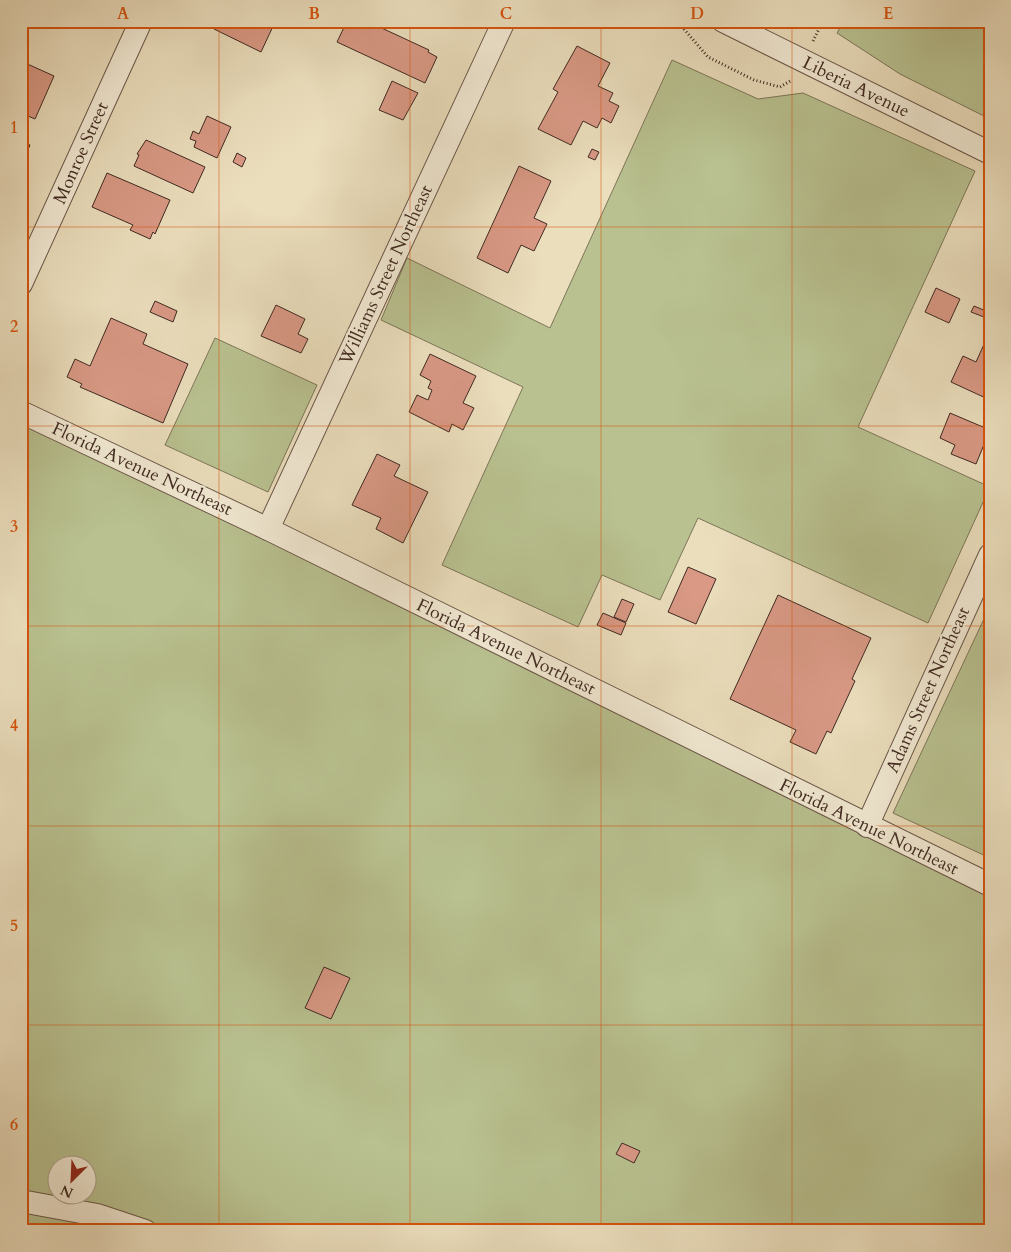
<svg xmlns="http://www.w3.org/2000/svg" width="1011" height="1252" font-family="Cardo,serif">
<style>
.green{fill:#b9c190;stroke:#7c7558;fill-rule:evenodd}
.building{fill:#d99985;stroke:#3f2921}
.lines{fill:none;stroke-linecap:round;stroke-linejoin:round}
.minor-casing{stroke:#6a5648;stroke-width:24}
.path{stroke:#3f2921;stroke-width:3;stroke-dasharray:1 2.5;stroke-linecap:butt}
.minor{stroke:#f2ead4;stroke-width:22}
.grid{fill:none;stroke:#d7540e;stroke-width:1;stroke-opacity:0.55}
.labels{text-anchor:middle;dominant-baseline:central;stroke-width:4.5;stroke-linejoin:round;paint-order:stroke}
.street-label{font-size:18px;fill:#3f2921;stroke:#f2ead4}
.neatline{fill:none;stroke:#d7540e;stroke-width:2}
.grid-label{font-size:16px;text-anchor:middle;font-weight:bold;fill:#d7540e}
</style>
<rect width="100%" height="100%" fill="#ebdebd"/>
<filter id="stains"><feTurbulence type="fractalNoise" baseFrequency=".004" numOctaves="4"/><feColorMatrix values="0 0 0 0 .2 0 0 0 0 .09 0 0 0 0 .02 0 0 0 .5 -.17"/></filter>
<radialGradient id="worn" r=".72"><stop offset=".6" stop-color="#630" stop-opacity="0"/><stop offset="1" stop-color="#630" stop-opacity=".3"/></radialGradient>
<g class="green">
<polygon points="844,21 990,21 990,119 900,74 837,33"/>
<polygon points="672,60 758,99 803,93 975,171 858,427 990,487 928,623 698,518 660,600 602,575 578,627 442,565 523,387 381,320 407,258 550,328"/>
<polygon points="215,338 317,385 268,492 165,445"/>
<path d="M21 412 990 885V1231H21ZM58 1164H88V1194H58Z"/>
<polygon points="990,606 990,858 893,813"/>
</g>
<g class="building">
<polygon points="217,21 257,21 262,23 263,21 275,22 261,52 214,29"/>
<polygon points="347,21 373,24 429,50 428,52 437,57 425,83 337,42"/>
<polygon points="577,46 610,63 598,86 613,93 609,101 619,106 611,123 602,118 597,128 583,121 571,145 538,129 558,92 553,89"/>
<polygon points="23,62 54,76 35,119 21,113"/>
<polygon points="392,81 418,93 403,120 379,110"/>
<polygon points="207,116 231,127 217,158 194,147 196,141 190,139 193,131 199,134"/>
<polygon points="146,140 205,167 193,193 134,166 139,155 137,154"/>
<polygon points="21,141 30,145 21,166"/>
<polygon points="592,149 599,152 595,160 588,157"/>
<polygon points="237,153 246,158 242,167 233,162"/>
<polygon points="519,166 551,181 534,218 547,224 534,251 521,245 508,273 477,258"/>
<polygon points="107,173 170,200 155,234 153,232 150,239 130,230 133,225 92,207"/>
<polygon points="936,288 960,299 949,323 925,312"/>
<polygon points="155,301 177,311 173,322 150,312"/>
<polygon points="276,305 305,319 298,334 308,339 301,353 261,336"/>
<polygon points="974,306 986,311 984,317 971,312"/>
<polygon points="111,318 147,334 143,344 188,364 163,423 80,387 82,384 67,377 75,359 90,366"/>
<polygon points="990,331 990,400 951,382 963,356 976,362"/>
<polygon points="430,354 476,376 463,403 474,408 463,430 452,424 449,432 409,412 417,395 428,400 432,390 428,388 431,381 420,375"/>
<polygon points="950,413 990,430 976,464 951,454 955,445 940,438"/>
<polygon points="377,454 400,465 394,476 428,492 403,543 376,529 381,518 352,505"/>
<polygon points="688,567 716,579 696,624 668,612"/>
<polygon points="778,595 871,638 852,679 855,681 831,733 827,731 816,754 790,742 796,730 730,699"/>
<polygon points="622,599 634,604 626,622 614,617"/>
<polygon points="603,613 626,623 621,635 597,625"/>
<polygon points="324,967 350,978 331,1019 305,1008"/>
<polygon points="622,1143 640,1151 634,1163 616,1154"/>
</g>
<g class="lines">
<g class="minor-casing">
<g id="minor">
<polyline points="723,21 990,153"/>
<polyline points="21,284 141,21"/>
<polyline points="21,412 268,529 990,885"/>
<polyline points="268,529 504,21"/>
<polyline points="867,826 990,555"/>
<polyline points="21,1201 97,1215 145,1231"/>
</g>
</g>
<g class="path">
<polyline points="677,21 708,57 754,80 780,87 792,80"/>
<polyline points="813,41 823,21"/>
</g>
<use href="#minor" class="minor"/>
</g>
<path class="grid" d="M219 21V1231M410 21V1231M601 21V1231M792 21V1231M21 227H990M21 426H990M21 626H990M21 826H990M21 1025H990"/>
<g class="labels">
<g class="street-label">
<text transform="translate(856 87) rotate(26)">Liberia Avenue</text>
<text transform="translate(81 153) rotate(-66)">Monroe Street</text>
<text transform="translate(386 275) rotate(-65)">Williams Street Northeast</text>
<text transform="translate(142 469) rotate(25)">Florida Avenue Northeast</text>
<text transform="translate(506 647) rotate(26)">Florida Avenue Northeast</text>
<text transform="translate(928 690) rotate(-66)">Adams Street Northeast</text>
<text transform="translate(869 827) rotate(26)">Florida Avenue Northeast</text>
</g>
</g>
<rect width="1011" height="1252" fill="none" stroke="#ebdebd" stroke-width="55"/>
<g transform="translate(72 1180) rotate(204)"><circle r="24" fill="#f2ead4" stroke="#aa9d8c"/>
<path d="M0-4L9 19L0 12L-9 19Z" fill="#8f2418"/>
<text y="-8" font-size="14" font-weight="bold" text-anchor="middle" fill="#3f2921">N</text>
</g>
<rect x="28" y="28" width="956" height="1196" class="neatline"/>
<g class="grid-label">
<text x="123" y="19">A</text>
<text x="314" y="19">B</text>
<text x="506" y="19">C</text>
<text x="697" y="19">D</text>
<text x="888" y="19">E</text>
<text x="14" y="133">1</text>
<text x="14" y="332">2</text>
<text x="14" y="532">3</text>
<text x="14" y="731">4</text>
<text x="14" y="931">5</text>
<text x="14" y="1130">6</text>
</g>
<rect width="100%" height="100%" filter="url(#stains)"/>
<rect width="100%" height="100%" fill="url(#worn)"/>
</svg>
